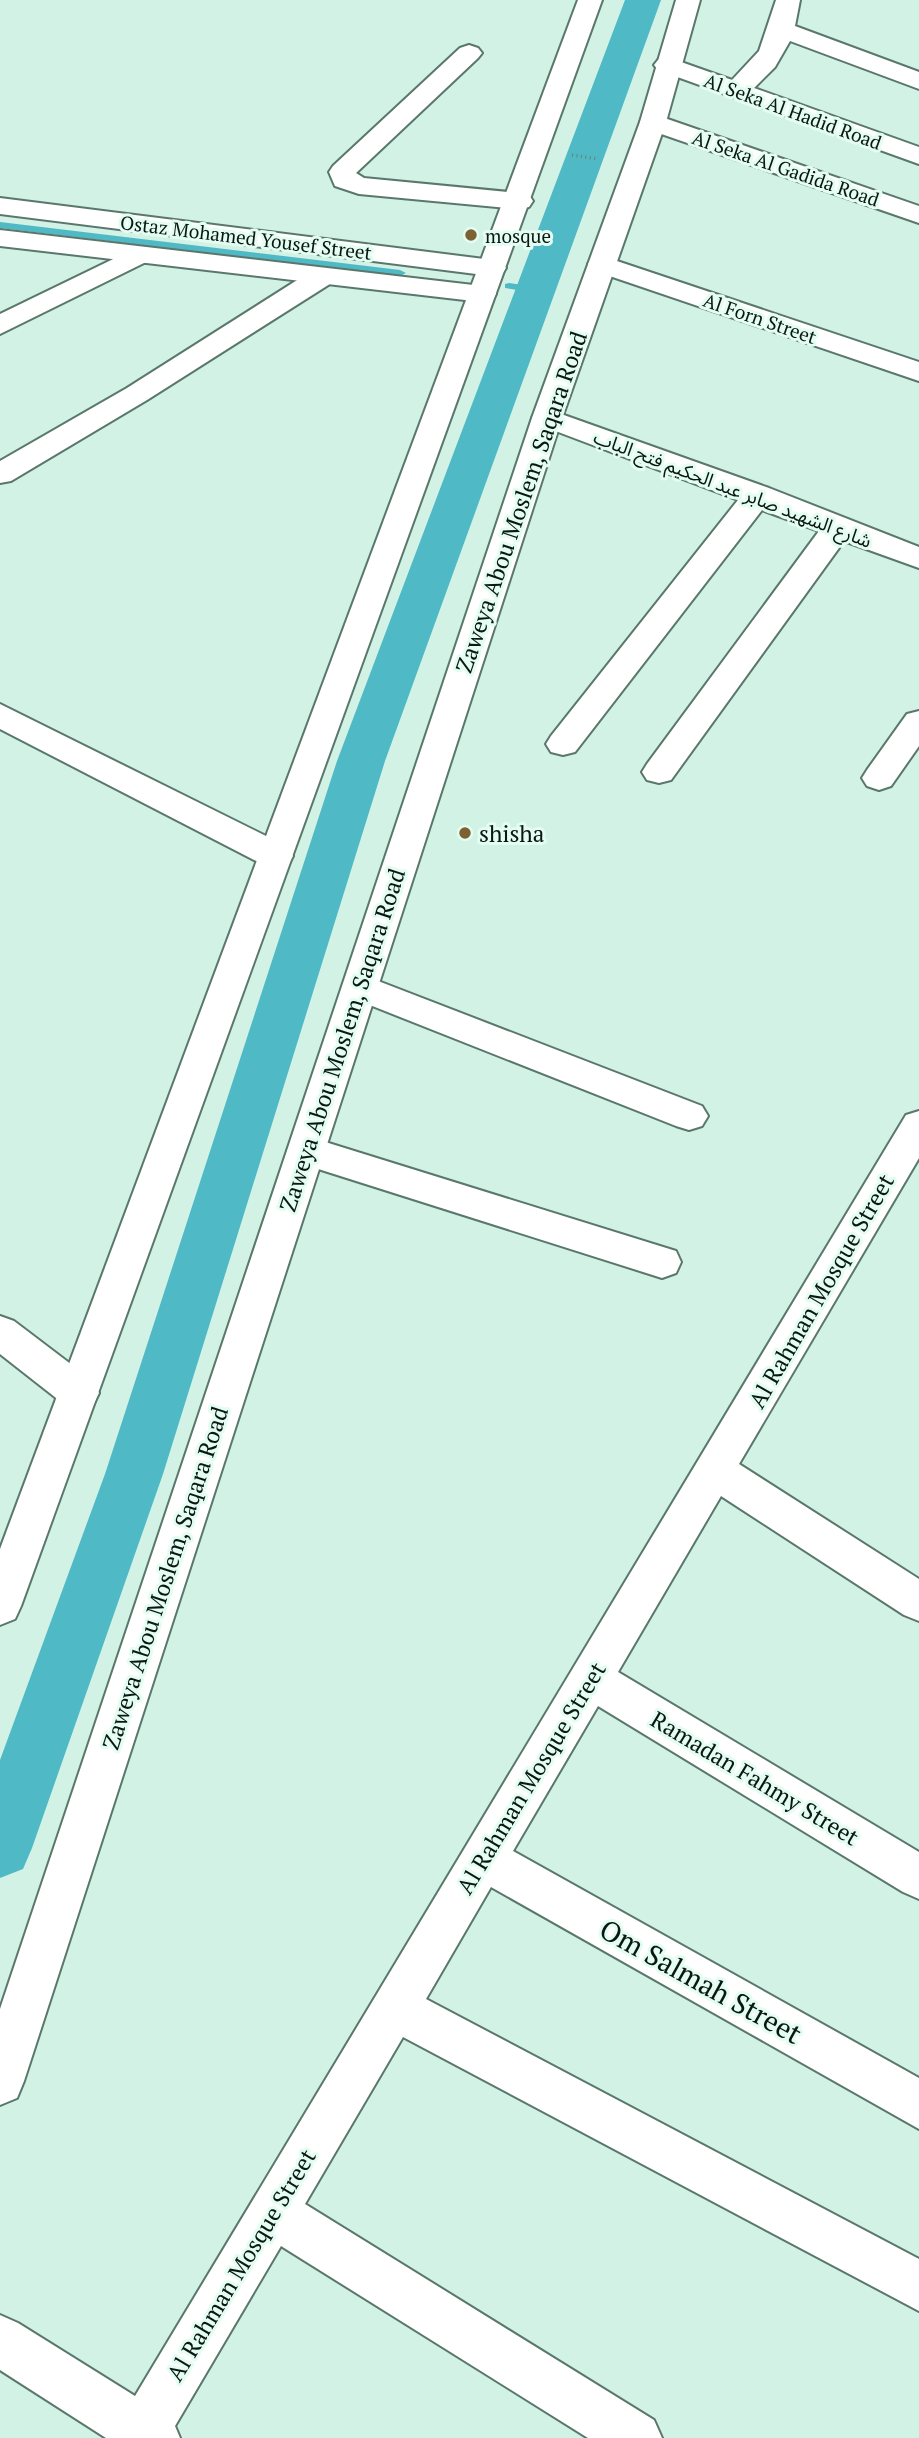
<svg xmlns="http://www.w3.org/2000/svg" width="919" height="2438" font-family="'PT Serif','Noto Sans Arabic',serif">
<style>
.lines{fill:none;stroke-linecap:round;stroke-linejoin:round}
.stream{fill:#4fb9c6;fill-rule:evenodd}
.canal{fill:#4fb9c6;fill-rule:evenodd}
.minor-casing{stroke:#5a776c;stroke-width:4}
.tertiary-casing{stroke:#5a776c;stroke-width:4}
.secondary-casing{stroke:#5a776c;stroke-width:4}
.path{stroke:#6c827a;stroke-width:3.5;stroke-dasharray:1 3.5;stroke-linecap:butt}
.minor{fill:#fff;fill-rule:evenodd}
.tertiary{fill:#fff;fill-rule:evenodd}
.secondary{fill:#fff;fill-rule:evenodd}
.poi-dot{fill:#7c6233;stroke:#e4fdf3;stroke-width:2.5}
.labels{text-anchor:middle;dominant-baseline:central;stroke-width:6;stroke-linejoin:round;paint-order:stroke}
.far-street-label{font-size:19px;fill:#0b1713;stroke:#e4fdf3}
.far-poi-label{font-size:19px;fill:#0b1713;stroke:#e4fdf3;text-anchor:start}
.street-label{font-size:23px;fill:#0b1713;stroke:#e4fdf3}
.poi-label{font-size:23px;fill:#0b1713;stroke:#e4fdf3;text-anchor:start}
.near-street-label{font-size:28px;fill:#0b1713;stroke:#e4fdf3}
</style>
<rect width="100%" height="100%" fill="#d2f2e5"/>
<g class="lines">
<g class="stream">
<polygon points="0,222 400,270 406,273 400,276 0,228"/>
<polygon points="509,283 536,287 542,290 536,293 505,288 505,284"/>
</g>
<polygon class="canal" points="625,0 661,0 385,761 163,1474 32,1848 23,1869 0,1878 0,1760 105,1474 337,761"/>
<g class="minor-casing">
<g id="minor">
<polygon points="776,0 800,0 795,26 919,72 919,89 790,41 775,67 754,88 919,147 919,164 658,70 654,65 658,60 667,57 732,80 759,51"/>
<polygon points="469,45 478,48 482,53 478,58 356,173 364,178 519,193 529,195 533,201 529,207 519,209 359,194 335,186 329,172 333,166 460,48"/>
<polygon points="653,114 919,206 919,223 644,128 640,122 644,116"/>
<polygon points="136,248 146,250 150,256 146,262 0,334 0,314"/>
<polygon points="602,256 919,362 919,381 592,270 588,264 592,258"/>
<polygon points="323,268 333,270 337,276 333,282 147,400 11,481 0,483 0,461 127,388 313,270"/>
<polygon points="547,409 769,488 919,547 919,568 844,541 671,780 659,783 647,780 642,772 647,764 819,531 762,510 575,752 563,755 551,752 546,744 551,736 738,500 537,424 532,418 537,412"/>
<polygon points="0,704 288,847 293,856 288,865 276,868 264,865 0,729"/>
<polygon points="919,711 919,746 891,786 879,790 867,786 862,778 867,770 907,714"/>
<polygon points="360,974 702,1106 708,1116 702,1126 689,1130 676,1126 347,996 342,987 347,978"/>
<polygon points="919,1111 919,1158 739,1464 919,1579 919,1621 904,1615 721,1496 618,1672 919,1852 919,1899 903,1892 598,1706 513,1851 919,2078 919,2129 491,1887 426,1999 919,2259 919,2311 403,2037 305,2204 654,2420 662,2438 588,2438 281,2246 175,2426 180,2438 106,2438 0,2370 0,2315 18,2323 135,2396 906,1115"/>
<polygon points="306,1136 676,1251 681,1262 676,1273 662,1278 293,1161 287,1151 293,1141"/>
<polygon points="0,1316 14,1321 93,1381 99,1393 93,1405 79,1410 65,1405 0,1354"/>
</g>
</g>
<g class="tertiary-casing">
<g id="tertiary">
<polygon points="676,0 700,0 666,122 562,418 24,2081 17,2098 0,2105 0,2009 532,418 640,122"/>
<polygon points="0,198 492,260 502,262 506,268 502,274 492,276 0,214"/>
<polygon points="0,230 482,286 492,288 496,294 492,300 482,302 0,246"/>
</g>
</g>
<g class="secondary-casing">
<polygon id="secondary" points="578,0 602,0 21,1606 15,1619 0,1625 0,1549"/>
</g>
<polyline class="path" points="572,155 598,159"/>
<use href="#minor" class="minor"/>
<use href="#tertiary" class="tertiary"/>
<use href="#secondary" class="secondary"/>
</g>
<g class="poi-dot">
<circle cx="471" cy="235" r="7"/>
<circle cx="465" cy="833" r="7"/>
</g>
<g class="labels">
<g class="far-street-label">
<text transform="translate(793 111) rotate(20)">Al Seka Al Hadid Road</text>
<text transform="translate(786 168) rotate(19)">Al Seka Al Gadida Road</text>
<text transform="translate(246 237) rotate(7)">Ostaz Mohamed Yousef Street</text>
<text transform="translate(760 318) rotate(19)">Al Forn Street</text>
<text transform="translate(733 488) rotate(21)">شارع الشهيد صابر عبد الحكيم فتح الباب</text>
</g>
<g class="far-poi-label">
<text x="485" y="235">mosque</text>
</g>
<g class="street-label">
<text transform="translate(521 502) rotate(-71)">Zaweya Abou Moslem, Saqara Road</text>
<text transform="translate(342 1040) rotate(-72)">Zaweya Abou Moslem, Saqara Road</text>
<text transform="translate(821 1291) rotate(-60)">Al Rahman Mosque Street</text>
<text transform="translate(165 1578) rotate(-72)">Zaweya Abou Moslem, Saqara Road</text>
<text transform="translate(531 1778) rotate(-59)">Al Rahman Mosque Street</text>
<text transform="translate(755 1778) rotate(31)">Ramadan Fahmy Street</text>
<text transform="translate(241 2265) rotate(-59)">Al Rahman Mosque Street</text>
</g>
<g class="poi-label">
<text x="479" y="833">shisha</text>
</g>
<g class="near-street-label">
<text transform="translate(701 1981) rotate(29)">Om Salmah Street</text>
</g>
</g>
</svg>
